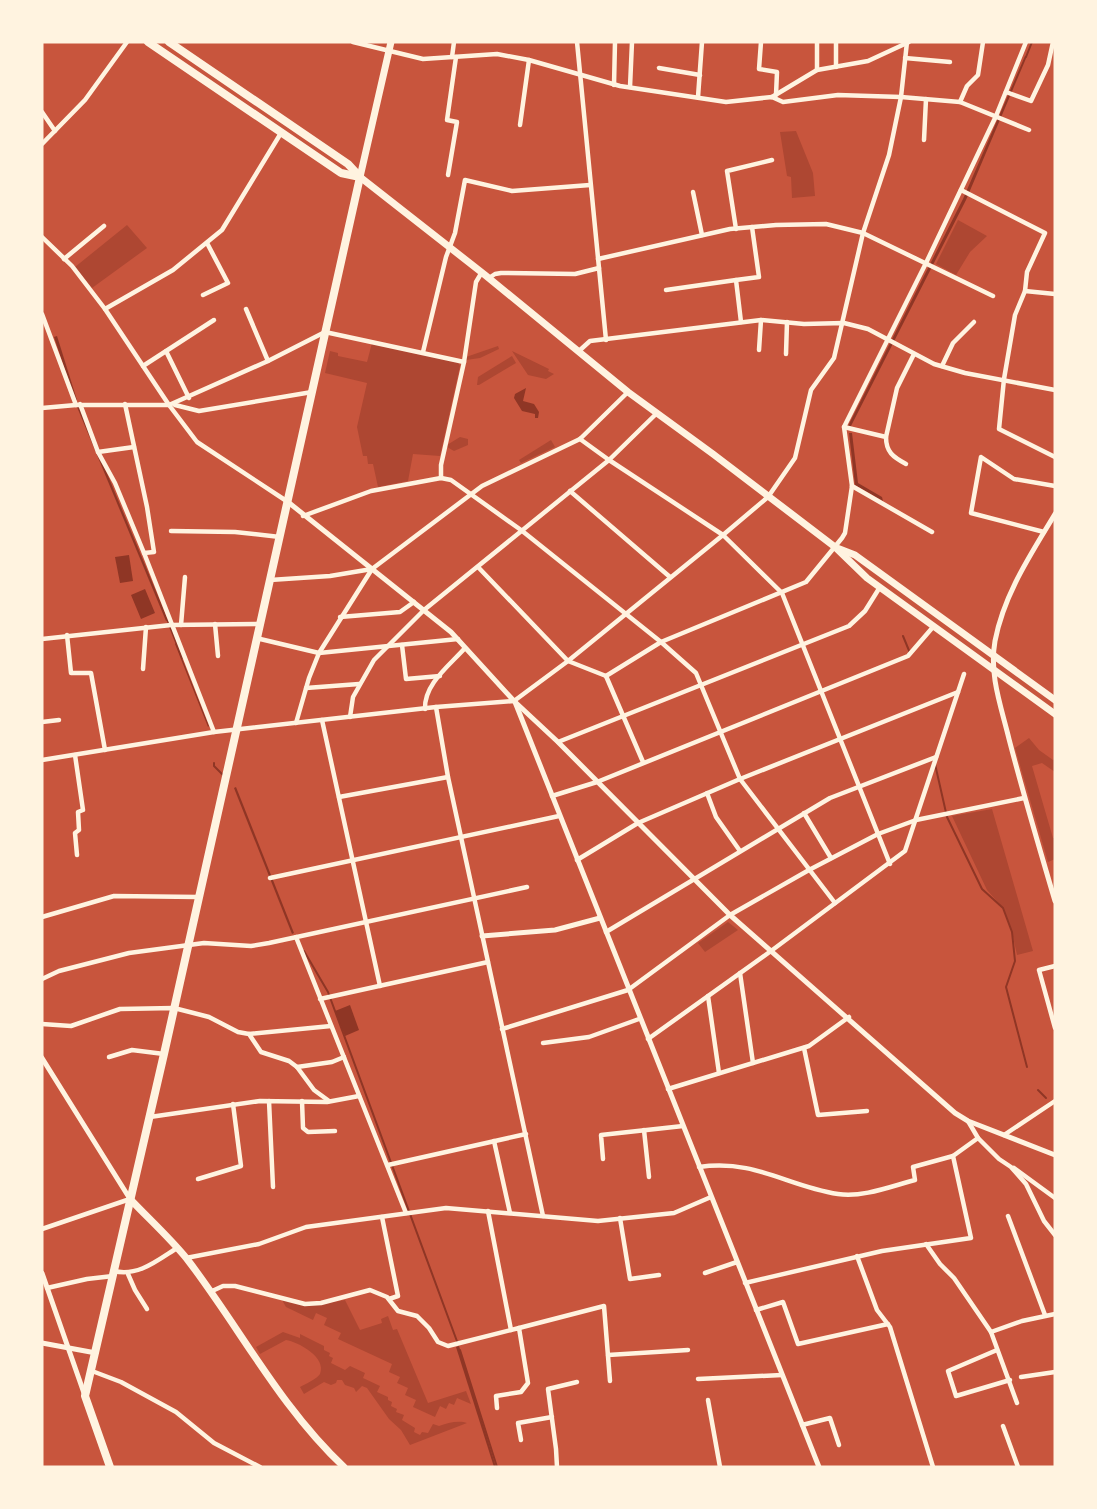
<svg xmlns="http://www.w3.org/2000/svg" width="1097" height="1509" font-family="'DejaVu Sans',sans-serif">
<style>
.green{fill:#ae4732}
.water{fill:#8f3625}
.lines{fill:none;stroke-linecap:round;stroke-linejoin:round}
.stream{stroke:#8f3625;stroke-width:2}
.minor{stroke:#fff3e0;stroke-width:4.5}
.tertiary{stroke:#fff3e0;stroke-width:5}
.primary{stroke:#fff3e0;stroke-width:7}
.trunk{stroke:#fff3e0;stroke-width:8}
</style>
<rect width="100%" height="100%" fill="#c8553d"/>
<g class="green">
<polygon points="796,131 813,173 815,196 792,198 791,177 787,176 780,132"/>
<polygon points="958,220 987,236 970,252 956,275 936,264"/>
<polygon points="127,225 147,248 92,288 75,267"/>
<polygon points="372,343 458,362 460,366 440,456 413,454 408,481 378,487 373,464 368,464 367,456 363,456 357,427 367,383 325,373 330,351 338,353 338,356 367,362"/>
<polygon points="498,346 499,349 480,358 466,360 466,357"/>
<polygon points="512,351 549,369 548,371 554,374 546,379 528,375"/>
<polygon points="512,356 516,363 479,385 477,385 478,377"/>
<polygon points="460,437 468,439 468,445 454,451 447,447 447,445"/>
<polygon points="551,440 555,447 521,463 519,460"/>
<polygon points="1029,738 1039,750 1053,760 1055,759 1055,772 1042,763 1032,766 1053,838 1055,838 1055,859 1048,862 1015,748"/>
<polygon points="992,809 1033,951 1017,955 1012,932 1003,908 987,890 952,816"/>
<polygon points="728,922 738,930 705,952 698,943"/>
<path d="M282 1300C303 1305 324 1304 345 1300L360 1330 382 1323 381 1319 388 1316 393 1330 397 1329 428 1403 466 1391 471 1404 457 1398 454 1405 449 1403 446 1409 440 1406 435 1417 413 1407 416 1400 405 1395 408 1388 397 1383 400 1377 389 1372 392 1364 338 1339 341 1333 324 1325 327 1318 316 1313 313 1320 286 1307Z"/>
<path d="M283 1332 300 1338V1334L324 1346V1350L330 1353 329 1356 333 1358 331 1363 345 1370 350 1366 365 1373 363 1378 380 1386 377 1392 388 1397V1400L392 1402 391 1406 397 1409 396 1412 404 1415 402 1420 415 1428 414 1432 420 1435 422 1432 428 1433 433 1424 439 1426C447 1423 459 1420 467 1423L410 1445 401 1430 389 1419 367 1388 362 1386 356 1392 354 1388 345 1385 342 1380H337L336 1383 331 1385 324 1382 304 1394 300 1387C305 1384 317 1379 320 1374 327 1357 298 1342 286 1340L260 1354 256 1347Z"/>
</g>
<g class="water">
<polygon points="1025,56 1027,56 966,200 851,426 848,426 963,199"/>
<polygon points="57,336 77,400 75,400 54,337"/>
<polygon points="526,388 523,401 534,404 539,412 538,418 535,418 535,414 522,411 514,398 515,394"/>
<polygon points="79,406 168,620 166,621 77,407"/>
<polygon points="849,433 852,433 858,483 882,497 883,501 855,485"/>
<polygon points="129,555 133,581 120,583 115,557"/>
<polygon points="145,589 155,613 141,619 131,595"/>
<polygon points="176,643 209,726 208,727 175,644"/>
<polygon points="236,787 294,933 292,934 234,788"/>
<polygon points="350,1005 359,1030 345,1036 335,1011"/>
<polygon points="459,1346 496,1467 494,1467 456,1347"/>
</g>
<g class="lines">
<g class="stream">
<polyline points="1026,57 1032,42"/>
<polyline points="167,619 182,658"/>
<polyline points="903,636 910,653"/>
<polyline points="214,763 214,766 225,777"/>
<polyline points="935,764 947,817 982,889 1003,908 1012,932 1015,961 1006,987 1027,1067"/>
<polyline points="304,951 328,992 458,1344"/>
<polyline points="1038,1090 1046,1098"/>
<polyline points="460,1350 497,1467"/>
</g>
<g class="minor">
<polyline points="353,42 423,59 497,54 529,60 620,86 726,102 772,97 783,102 838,95 901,97 960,102 1029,130"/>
<polyline points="577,42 606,340"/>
<polyline points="761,42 759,69 777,72 776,95"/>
<polyline points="817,42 817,70"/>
<polyline points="452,57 454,42"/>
<polyline points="905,58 950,62"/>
<polyline points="836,67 836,42"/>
<polyline points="659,68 700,75"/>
<polyline points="614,85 615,42"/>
<polyline points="630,87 632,42"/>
<polyline points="1006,92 1031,101 1048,65 1053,42"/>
<polyline points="698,97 702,42"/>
<polyline points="772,97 817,70 868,61 909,42"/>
<polyline points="960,102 967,86 978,75 983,42"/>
<polyline points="42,112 55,131"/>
<polyline points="520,125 529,60"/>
<polyline points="924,140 926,99"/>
<polyline points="42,144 85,100 127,42"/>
<polyline points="448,175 457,122 447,120 456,57"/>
<polyline points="961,190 1045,233 1027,272 1025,291"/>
<polyline points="693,192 702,235"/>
<polyline points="736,229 727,171 772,160"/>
<polyline points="42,237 72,266 105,309 169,405 197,442 288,502"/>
<polyline points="64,259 104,226"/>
<polyline points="598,259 730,229 776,225 826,224 863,233 993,296"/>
<polyline points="489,278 495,274 501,273 575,274 599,268"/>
<polyline points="666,290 736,280"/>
<polyline points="1055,294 1025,291 1015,315 1004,379 999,429 1055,457"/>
<polyline points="203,295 228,283 207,243"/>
<polyline points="105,309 173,270 222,230 281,133"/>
<polyline points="246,309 268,361"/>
<polyline points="42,314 76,405"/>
<polyline points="741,322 736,280 759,277 752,227"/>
<polyline points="759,350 761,320"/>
<polyline points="166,351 189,398"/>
<polyline points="579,351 590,341 761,320 804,324 844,323 868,329 934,364 965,373 1055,390"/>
<polyline points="423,352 446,257 455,233 465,180 512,191 590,185"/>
<polyline points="786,354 787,322"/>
<polyline points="143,366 214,320"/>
<polyline points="942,366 953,343 974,322"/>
<polyline points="80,404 98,452 115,483 144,553 214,732"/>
<polyline points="125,404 147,507 154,552 144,553"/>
<polyline points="175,405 199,411 312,392"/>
<polyline points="42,408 76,405 169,405 268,361 325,332 464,362"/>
<path d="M844 427 886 437C886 452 893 457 906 464"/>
<polyline points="886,437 897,388 914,354"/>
<polyline points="580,439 609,460 723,535 782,593 890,864"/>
<polyline points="98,452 134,447"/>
<polyline points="441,478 441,465 464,362 476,282 482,272"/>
<polyline points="852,486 932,532"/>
<polyline points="570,491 670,577"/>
<polyline points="303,516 371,491 441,478 451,480 521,530 661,642 696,673 740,779 835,903"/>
<polyline points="171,531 235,532 280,537"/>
<polyline points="1044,532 971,513 981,457 1014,479 1055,486"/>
<polyline points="478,567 568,661 606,676 643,762"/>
<polyline points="270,580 330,576 372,569"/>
<polyline points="340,617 400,612 414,602"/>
<polyline points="215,624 218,656"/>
<polyline points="181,625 185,577"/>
<polyline points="67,635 71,673 91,673 105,750"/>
<polyline points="256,638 319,653 458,639"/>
<polyline points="42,639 171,625 259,624"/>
<polyline points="402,645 406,679 440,676"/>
<polyline points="143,669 146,627"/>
<polyline points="606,676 661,642 806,582 842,538 845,533 852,486 844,427 926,263 996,116 1026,42"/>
<polyline points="306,688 359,684"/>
<polyline points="436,707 448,777 543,1216"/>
<path d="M425 709C424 684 450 665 465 648"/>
<polyline points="350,717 353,697 374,660 424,610 609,460 656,414"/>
<polyline points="322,720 380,986"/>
<polyline points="42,722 59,720"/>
<polyline points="296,723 309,678 319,653 372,569 482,486 580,439 628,392"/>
<polyline points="558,742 849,626 865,611 880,587"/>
<polyline points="75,755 83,810 78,812 79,830 75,833 77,855"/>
<polyline points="42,760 214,732 436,707 514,701 568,661 723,535 768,497 795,458 811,390 834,358 863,233 889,155 901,97 907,42"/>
<polyline points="707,793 716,817 740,851"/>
<polyline points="552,796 597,782 908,656 933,627"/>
<polyline points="339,797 448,777"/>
<polyline points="804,813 831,858"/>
<polyline points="577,860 638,823 740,779 958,692"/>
<polyline points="270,878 559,816"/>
<polyline points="42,917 114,896 198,897"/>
<polyline points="606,932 830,798 936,757"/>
<polyline points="296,937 406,1213"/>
<polyline points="1055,966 1039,970 1055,1028"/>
<polyline points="740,973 753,1063"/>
<polyline points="42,979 59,971 129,953 204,943 251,946 269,943 527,887"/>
<polyline points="708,996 719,1073"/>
<polyline points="320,999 488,962"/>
<polyline points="42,1024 71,1026 120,1009 174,1008 209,1017 238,1032 249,1034 261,1052 289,1061 297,1067 314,1090 329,1101"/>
<polyline points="502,1029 628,990 730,915 809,870 878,834 916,820 1024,798"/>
<polyline points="249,1034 331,1026"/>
<polyline points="648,1039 771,951 905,851 964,674"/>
<polyline points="543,1043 589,1037 639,1019"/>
<polyline points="804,1048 818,1115 867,1111"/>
<polyline points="109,1057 132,1050 164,1054"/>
<polyline points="297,1067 332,1062 344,1057"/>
<polyline points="668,1089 809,1046 849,1017"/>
<polyline points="269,1101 273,1187"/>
<polyline points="302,1101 303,1128 308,1132 335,1131"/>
<polyline points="150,1117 260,1101 327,1102 359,1096"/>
<polyline points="968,1121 978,1138 999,1159 1011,1167 1026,1184 1044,1221 1055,1235"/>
<polyline points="644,1130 649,1177"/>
<polyline points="1004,1135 1055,1101"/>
<polyline points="494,1141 510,1213"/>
<polyline points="603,1159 601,1135 683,1126"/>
<polyline points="388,1165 526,1134"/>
<path d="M699 1167C756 1159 786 1186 838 1194 862 1198 892 1186 915 1180L913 1167 953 1156"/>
<polyline points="1014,1168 1055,1198"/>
<polyline points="198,1179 241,1166 233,1104"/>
<polyline points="488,1211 511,1330"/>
<polyline points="1008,1216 1045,1315"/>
<polyline points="382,1217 398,1296 389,1299"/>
<polyline points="620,1218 630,1279 659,1275"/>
<polyline points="42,1229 130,1199"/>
<polyline points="926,1244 940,1264 954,1278 991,1332 1017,1403"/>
<polyline points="857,1256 877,1310 890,1327 933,1467"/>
<polyline points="186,1258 259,1244 306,1227 446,1208 598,1221 674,1213 711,1197"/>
<path d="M114 1271C138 1277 158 1260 177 1248"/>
<polyline points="705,1273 737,1262"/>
<polyline points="128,1274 135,1290 147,1309"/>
<polyline points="745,1283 882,1251 971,1238 953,1156 978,1138"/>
<polyline points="47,1288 87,1279 113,1276"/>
<polyline points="210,1292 223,1286 235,1286 305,1304 321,1303 370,1290 387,1297 398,1311 417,1316 429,1328 438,1342 448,1346 519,1328 528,1383 521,1392 496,1396 497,1408"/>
<polyline points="756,1310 783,1302 798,1344 888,1324"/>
<polyline points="519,1328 604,1306 610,1381"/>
<polyline points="991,1332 1022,1321 1055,1314"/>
<polyline points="997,1350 948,1371 956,1396 1010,1380"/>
<polyline points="608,1355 688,1350"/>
<polyline points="92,1371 121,1382 176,1412 214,1443 260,1467"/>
<polyline points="1021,1377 1055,1372"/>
<polyline points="698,1379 782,1375"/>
<polyline points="708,1400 720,1467"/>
<polyline points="802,1425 830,1418 839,1445"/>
<polyline points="1003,1426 1018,1467"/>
<polyline points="521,1440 518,1423 552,1417"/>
<polyline points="557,1467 556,1449 548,1389 577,1382"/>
</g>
<g class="tertiary">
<polyline points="288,502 451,632 514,701 558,742 730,915 955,1113 968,1121 1055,1155"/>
<path d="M1055 514C1031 554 1004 594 995 641 989 675 1001 706 1009 739 1023 793 1039 847 1055 901"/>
<polyline points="515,702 819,1467"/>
<polyline points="482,936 555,930 600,918"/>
<polyline points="42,1058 130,1199"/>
<polyline points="42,1273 85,1396"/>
<polyline points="42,1343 96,1353"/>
</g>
<g class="primary">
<polyline points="391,42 360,177 485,275 628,392 713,454 835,547 867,578 1055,714"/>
<polyline points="837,548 855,555 1055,700"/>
<path d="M130 1199C149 1219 170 1238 187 1259 240 1328 280 1407 344 1467"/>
</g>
<g class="trunk">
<polyline points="148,42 341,173 360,177"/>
<polyline points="169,42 348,164 360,177"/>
<polyline points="110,1467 85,1396 164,1054 360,177"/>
</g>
</g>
<rect width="1097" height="1509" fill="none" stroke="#fff3e0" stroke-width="87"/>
</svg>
